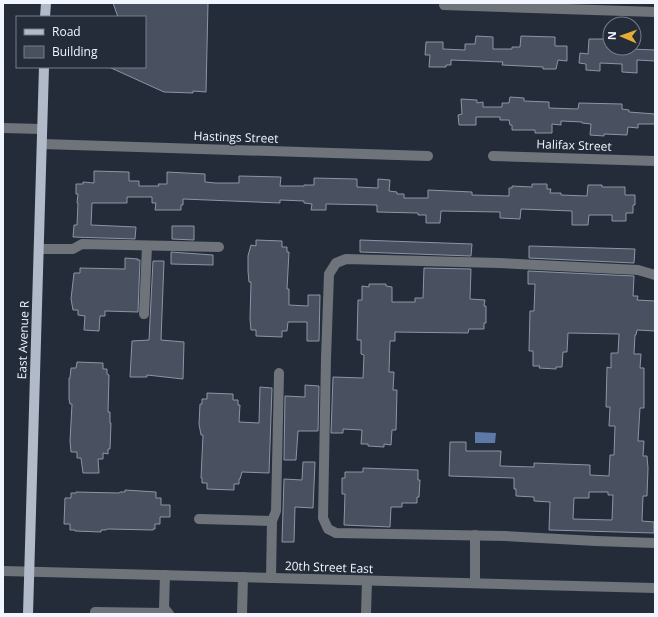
<svg xmlns="http://www.w3.org/2000/svg" width="658" height="617" font-family="'Open Sans',sans-serif">
<style>
.water{fill:#5e78a8}
.building{fill:#495160;stroke:#8c95a6;fill-rule:evenodd}
.lines{fill:none;stroke-linecap:round;stroke-linejoin:round}
.minor{stroke:#6f737a;stroke-width:10}
.major{stroke:#b1bac9;stroke-width:10}
.labels{text-anchor:middle;dominant-baseline:central;stroke-width:3.5;stroke-linejoin:round;paint-order:stroke}
.street-label{font-size:12px;fill:#f0f5ff;stroke:#242c39}
</style>
<rect width="100%" height="100%" fill="#242c39"/>
<polygon class="water" points="475,432 496,433 495,443 475,443"/>
<g class="building">
<polygon points="113,3 208,3 206,92 193,91 193,93 164,92 109,67 145,67 145,17 118,17"/>
<polygon points="476,36 493,37 493,49 512,49 512,47 520,47 521,36 555,37 555,46 567,46 567,61 558,60 556,69 543,69 543,67 502,65 503,62 451,60 451,65 446,65 446,67 429,67 430,55 425,55 426,42 443,42 443,49 465,50 465,44 475,44"/>
<polygon points="589,39 607,39 607,48 655,50 655,61 637,60 637,73 622,72 622,64 600,63 600,71 586,70 586,64 579,63 580,53 588,54"/>
<polygon points="510,97 524,98 524,101 549,102 549,108 578,109 579,103 622,104 622,109 629,110 629,112 655,114 655,124 638,124 638,128 628,127 627,135 604,134 604,136 590,135 591,124 582,123 582,122 561,121 561,125 552,124 552,133 535,133 535,130 512,130 512,125 510,125 509,120 500,120 500,117 476,117 476,125 459,125 458,115 462,114 461,99 477,100 477,103 483,102 483,107 502,107 502,103 509,103"/>
<polygon points="94,171 129,172 129,181 139,181 139,186 159,186 158,184 167,184 167,172 205,174 205,182 216,183 239,183 239,176 281,177 280,186 304,186 304,185 314,185 314,178 357,179 357,187 378,188 378,179 390,180 389,191 397,192 397,194 404,194 404,198 428,198 428,190 472,192 472,195 509,196 509,188 512,188 512,186 532,187 532,184 547,184 547,189 551,189 550,193 561,193 561,195 587,196 588,185 602,185 602,187 625,187 625,195 635,195 635,205 633,205 633,213 626,213 626,221 612,221 612,215 589,215 588,225 572,225 572,211 521,209 520,219 500,218 500,212 441,211 440,223 426,223 426,215 418,215 418,213 377,212 377,205 326,204 326,210 311,210 312,204 304,203 304,201 280,200 280,203 183,199 183,205 181,205 181,210 155,210 156,203 152,203 152,197 127,197 127,203 92,203 91,225 136,227 135,239 73,237 74,225 77,225 78,203 77,203 78,194 76,194 76,184 83,184 83,182 94,183"/>
<polygon points="172,226 194,226 194,240 172,239"/>
<polygon points="256,240 282,241 282,247 287,247 287,252 289,252 287,289 289,289 289,305 308,306 308,295 320,295 319,341 307,341 307,322 288,322 287,331 282,331 282,337 256,336 256,330 251,330 250,319 251,282 249,282 248,271 248,256 251,245 256,246"/>
<polygon points="360,240 472,244 471,256 360,252"/>
<polygon points="529,246 635,249 634,263 529,258"/>
<polygon points="171,252 213,255 213,265 171,264"/>
<polygon points="125,258 138,259 137,260 140,260 138,312 105,311 105,316 100,316 99,331 84,330 85,316 78,315 78,310 73,310 71,299 74,273 80,273 80,268 125,269"/>
<polygon points="153,261 164,261 161,340 184,342 183,379 147,375 147,377 130,377 132,341 149,340"/>
<polygon points="424,268 471,269 470,299 485,300 484,306 486,306 486,323 484,323 484,329 469,329 468,333 395,332 395,341 390,341 389,372 394,372 393,390 397,390 396,430 392,430 391,445 384,444 384,447 368,446 368,444 361,444 362,430 343,429 343,433 331,433 333,377 363,378 364,355 361,354 361,340 357,340 358,300 362,300 362,286 369,287 369,284 386,284 386,286 392,287 392,302 415,302 415,298 423,298"/>
<path d="M528 271 634 276 633 296H638L637 300 655 301V331L637 330 636 335H635L634 354H641L640 368H644V408H640L638 441H644L643 456H647L648 468 647 496H643L642 521 654 522V533L549 530 550 502 534 501V497L516 496V489H514V478L449 476 450 442H466V451H501L500 466 534 467V463L590 465V475L609 476 610 455H614L615 426H609L610 407H606L607 367 611 368V353H618L619 334 568 333 567 352H563L562 367H556V369L539 368 540 366H533V351H529L530 311H534L535 284H528ZM589 492H608V495H613L612 520 573 519 574 498H589Z"/>
<polygon points="77,362 103,363 103,369 107,369 107,374 109,375 108,412 110,412 110,423 111,423 110,449 108,449 108,454 103,453 103,459 98,459 99,473 83,473 81,458 77,458 77,452 71,452 70,441 72,404 70,404 69,399 69,378 70,378 71,368 76,368"/>
<polygon points="305,385 319,386 318,431 298,431 296,460 284,460 285,396 305,397"/>
<polygon points="260,387 272,388 269,473 242,472 240,479 239,479 239,484 234,484 234,490 207,489 207,483 202,483 202,478 201,478 203,435 201,435 199,424 200,404 202,404 202,399 207,399 207,393 233,394 233,400 238,400 238,405 240,405 239,422 259,423"/>
<polygon points="303,462 315,462 313,508 295,507 294,542 282,542 284,479 302,480"/>
<polygon points="363,468 418,470 418,480 420,480 419,497 417,497 417,503 402,503 402,507 391,507 390,527 344,525 345,494 342,494 342,478 345,478 345,472 363,472"/>
<polygon points="125,490 156,492 156,498 161,498 161,505 170,505 170,517 160,517 160,524 155,524 155,529 153,529 153,530 107,529 106,530 101,530 101,532 75,531 75,530 70,530 70,524 64,524 65,498 71,498 71,493 76,493 76,492 119,493 120,492 125,492"/>
</g>
<g class="lines">
<g class="minor">
<polyline points="444,5 655,12"/>
<polyline points="3,128 42,129"/>
<polyline points="42,144 428,156"/>
<polyline points="493,156 655,161"/>
<polyline points="39,249 73,249 82,244 219,247"/>
<polyline points="655,275 638,270 499,263 346,259 336,263 329,274 326,358 323,518 328,529 336,533 505,536 596,541 655,543"/>
<polyline points="144,314 147,246"/>
<polyline points="199,519 272,521"/>
<polyline points="475,535 475,583"/>
<polyline points="3,571 655,588"/>
<polyline points="165,575 164,608 169,614"/>
<polyline points="271,578 272,521 276,511 279,373"/>
<polyline points="95,614 95,612 167,613"/>
<polyline points="242,614 243,577"/>
<polyline points="366,614 367,581"/>
</g>
<g class="major">
<polyline points="45,17 46,3"/>
<polyline points="28,614 44,67"/>
</g>
</g>
<g class="labels">
<g class="street-label">
<text transform="translate(236 137) rotate(2)">Hastings Street</text>
<text transform="translate(574 145) rotate(2)">Halifax Street</text>
<text transform="translate(23 340) rotate(-88)">East Avenue R</text>
<text transform="translate(329 567) rotate(2)">20th Street East</text>
</g>
</g>
<rect width="658" height="617" fill="none" stroke="#f0f5ff" stroke-width="8"/>
<rect x="16" y="16" width="130" height="52" fill="#242c39" stroke="#767c88"/>
<rect x="24" y="29" width="20" height="6" fill="#b1bac9" stroke="#767c88"/>
<text x="52" y="36" font-size="12" fill="#f0f5ff">Road</text>
<rect x="24" y="46" width="20" height="12" fill="#495160" stroke="#767c88"/>
<text x="52" y="56" font-size="12" fill="#f0f5ff">Building</text>
<g transform="translate(622 36) rotate(272)"><circle r="19" fill="#242c39" stroke="#767c88"/>
<path d="M0-3L7 15L0 10L-7 15Z" fill="#e5ad35"/>
<text y="-6" font-size="11" font-weight="bold" text-anchor="middle" fill="#f0f5ff">N</text>
</g>
</svg>
